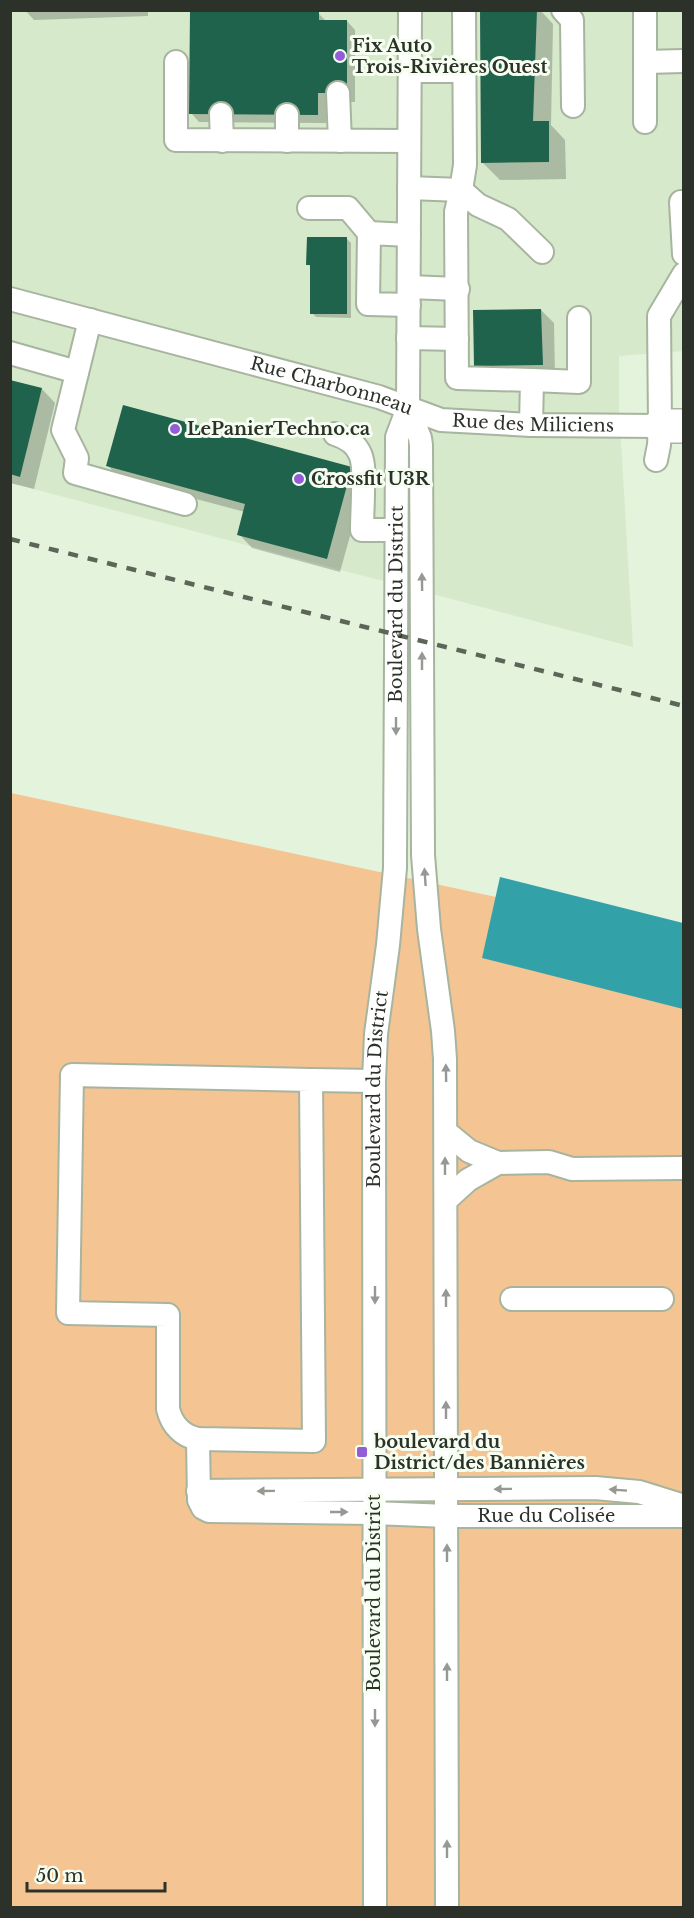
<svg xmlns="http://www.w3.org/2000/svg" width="694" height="1918" font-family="'Libre Baskerville',serif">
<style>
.built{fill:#d6e9cb}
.green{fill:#f5c493}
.water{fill:#33a1a8}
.shadow{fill:#0003}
.building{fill:#20634d}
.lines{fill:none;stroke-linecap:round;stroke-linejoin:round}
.minor-casing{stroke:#a7b49f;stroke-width:26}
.highway-casing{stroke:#a7b49f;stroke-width:36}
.minor{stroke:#fff;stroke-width:22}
.highway{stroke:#fff;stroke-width:33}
.rail{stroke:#5d6558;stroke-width:4.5;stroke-dasharray:10 10;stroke-linecap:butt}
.oneway{fill:#969894}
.poi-dot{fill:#925dd6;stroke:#f5fef0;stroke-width:2}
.labels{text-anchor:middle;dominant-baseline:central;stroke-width:6;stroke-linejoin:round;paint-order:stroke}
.poi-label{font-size:18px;font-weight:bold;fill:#2c3229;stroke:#f5fef0;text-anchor:start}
.street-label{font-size:18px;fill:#2c3229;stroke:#f5fef0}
</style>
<rect width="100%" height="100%" fill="#e4f3dc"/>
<polygon class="built" points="10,11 683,11 683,351 619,356 619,407 633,647 11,483"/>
<polygon class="green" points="11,793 683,937 683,1907 11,1908"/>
<polygon class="water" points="500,877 683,923 683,1009 482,958"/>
<g class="shadow">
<polygon points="25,10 148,10 148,16 34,20"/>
<polygon points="482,10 540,10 553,24 551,125 565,140 566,179 500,180 483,163"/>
<polygon points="318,13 326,21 347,21 355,30 355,102 326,102 326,123 199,122 191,113"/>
<polygon points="347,239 351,243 351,318 316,317 312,313 312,268 308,264"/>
<polygon points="541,310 554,323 555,377 489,379 476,365"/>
<polygon points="10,382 42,389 55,403 34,489 10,483"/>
<polygon points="108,466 351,468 365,482 340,572 252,548 239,534 245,512 121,479"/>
</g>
<g class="building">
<polygon points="480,10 537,10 533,121 549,121 549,162 481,163"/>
<polygon points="190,11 319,12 319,20 347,20 347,93 318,93 318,115 189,114"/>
<polygon points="307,237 347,237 347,314 310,314 310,265 306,265"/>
<polygon points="541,309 543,365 474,366 473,310"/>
<polygon points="10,380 42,388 20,477 10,474"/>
<polygon points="123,405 352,467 327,559 237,535 245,504 106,466"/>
</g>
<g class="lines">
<g class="minor-casing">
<g id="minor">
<polyline points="563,10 572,20 573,106"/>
<polyline points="645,10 645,122"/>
<polyline points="176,62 176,140 409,141"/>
<polyline points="645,62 684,61"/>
<polyline points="409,71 465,71"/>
<polyline points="338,93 340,141"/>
<polyline points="221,114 222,141"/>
<polyline points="287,115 287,141"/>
<polyline points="409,188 461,190 465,165 464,10"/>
<polyline points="461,190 456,212 457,378 532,380 531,425"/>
<polyline points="461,190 478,205 508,219 542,252"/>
<polyline points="681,202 684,254"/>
<polyline points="309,208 348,208 369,233"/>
<polyline points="409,287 458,289"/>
<path id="s1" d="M10 299 379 397 441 420 531 425 660 426"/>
<polyline points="409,305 368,304 369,233 409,235"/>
<polyline points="90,320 63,430 77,458 75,473 185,504"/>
<polyline points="408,338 457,339"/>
<polyline points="10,353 77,372"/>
<polyline points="532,380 579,382 579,318"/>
<polyline points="408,408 420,438 421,445 423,855 429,929 443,1031 445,1059 447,1908"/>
<path d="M335 434C366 444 364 464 363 492 363 504 362 517 362 530H396"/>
<polyline points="656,460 659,445 660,426 659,316 684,274"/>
<path d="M72 1075 311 1080 314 1441 198 1439C182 1436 172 1425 168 1409V1315L68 1313Z"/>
<polyline points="311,1080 374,1081"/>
<polyline points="446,1132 469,1151 498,1163 549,1162 572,1169 684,1168"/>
<polyline points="446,1200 468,1180 498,1163"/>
<polyline points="512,1299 662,1299"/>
<path id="s2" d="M198 1439 199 1500 203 1508 209 1511 374 1513 447 1516H684"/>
<polyline points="198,1491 595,1488 639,1492 684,1506"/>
<path id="s3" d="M375 1908 374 1081 376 1034 388 945 395 868 397 443V437L408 408 410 10"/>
</g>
</g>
<g class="highway-casing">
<polyline id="highway" points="660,426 684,426"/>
</g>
<use href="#minor" class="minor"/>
<use href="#highway" class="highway"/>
<polyline class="rail" points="10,539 684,706"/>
</g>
<defs><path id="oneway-solid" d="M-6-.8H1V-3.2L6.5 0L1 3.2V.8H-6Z" transform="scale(1.5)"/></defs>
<g class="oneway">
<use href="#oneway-solid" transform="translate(422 582) rotate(-91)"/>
<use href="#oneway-solid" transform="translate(422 661) rotate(-90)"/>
<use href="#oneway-solid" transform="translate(396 726) rotate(90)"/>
<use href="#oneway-solid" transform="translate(425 877) rotate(-94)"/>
<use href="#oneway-solid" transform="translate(446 1073) rotate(-91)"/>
<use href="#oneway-solid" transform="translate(445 1166) rotate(-90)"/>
<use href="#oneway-solid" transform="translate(375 1295) rotate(90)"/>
<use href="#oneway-solid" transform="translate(446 1298) rotate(-90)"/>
<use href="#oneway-solid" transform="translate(446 1410) rotate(-90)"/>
<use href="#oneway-solid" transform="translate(503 1489) rotate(179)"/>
<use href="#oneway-solid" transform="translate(618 1490) rotate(-176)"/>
<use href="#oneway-solid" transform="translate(266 1491) rotate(179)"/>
<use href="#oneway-solid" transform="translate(339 1512)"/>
<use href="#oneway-solid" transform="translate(447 1553) rotate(-90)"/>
<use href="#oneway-solid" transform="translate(447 1672) rotate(-90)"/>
<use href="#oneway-solid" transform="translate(375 1718) rotate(90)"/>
<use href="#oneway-solid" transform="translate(447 1849) rotate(-90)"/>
</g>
<g class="poi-dot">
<circle cx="340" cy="56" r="6"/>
<circle cx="175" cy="429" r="6"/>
<circle cx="299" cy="479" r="6"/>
<rect x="356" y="1446" width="12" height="12" rx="3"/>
</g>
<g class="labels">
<g class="poi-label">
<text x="352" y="46">Fix Auto<tspan x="352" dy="21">Trois-Rivières Ouest</tspan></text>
<text x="187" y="429">LePanierTechno.ca</text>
<text x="311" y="479">Crossfit U3R</text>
<text x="374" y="1442">boulevard du<tspan x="374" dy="21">District/des Bannières</tspan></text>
</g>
<g class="street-label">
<text stroke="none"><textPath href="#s1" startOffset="333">Rue Charbonneau</textPath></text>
<text stroke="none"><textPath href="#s1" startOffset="540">Rue des Miliciens</textPath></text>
<text stroke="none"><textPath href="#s3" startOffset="1305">Boulevard du District</textPath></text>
<text stroke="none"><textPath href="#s3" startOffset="819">Boulevard du District</textPath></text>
<text stroke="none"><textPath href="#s2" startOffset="414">Rue du Colisée</textPath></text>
<text transform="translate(374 1593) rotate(-90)">Boulevard du District</text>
</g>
</g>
<rect width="694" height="1918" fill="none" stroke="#2c3229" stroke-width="24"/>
<path d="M27 1882v9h138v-9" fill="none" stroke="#2c3229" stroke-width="3"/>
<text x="36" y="1882" font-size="18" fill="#2c3229" stroke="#f5fef0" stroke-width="4.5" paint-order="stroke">50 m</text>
</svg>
